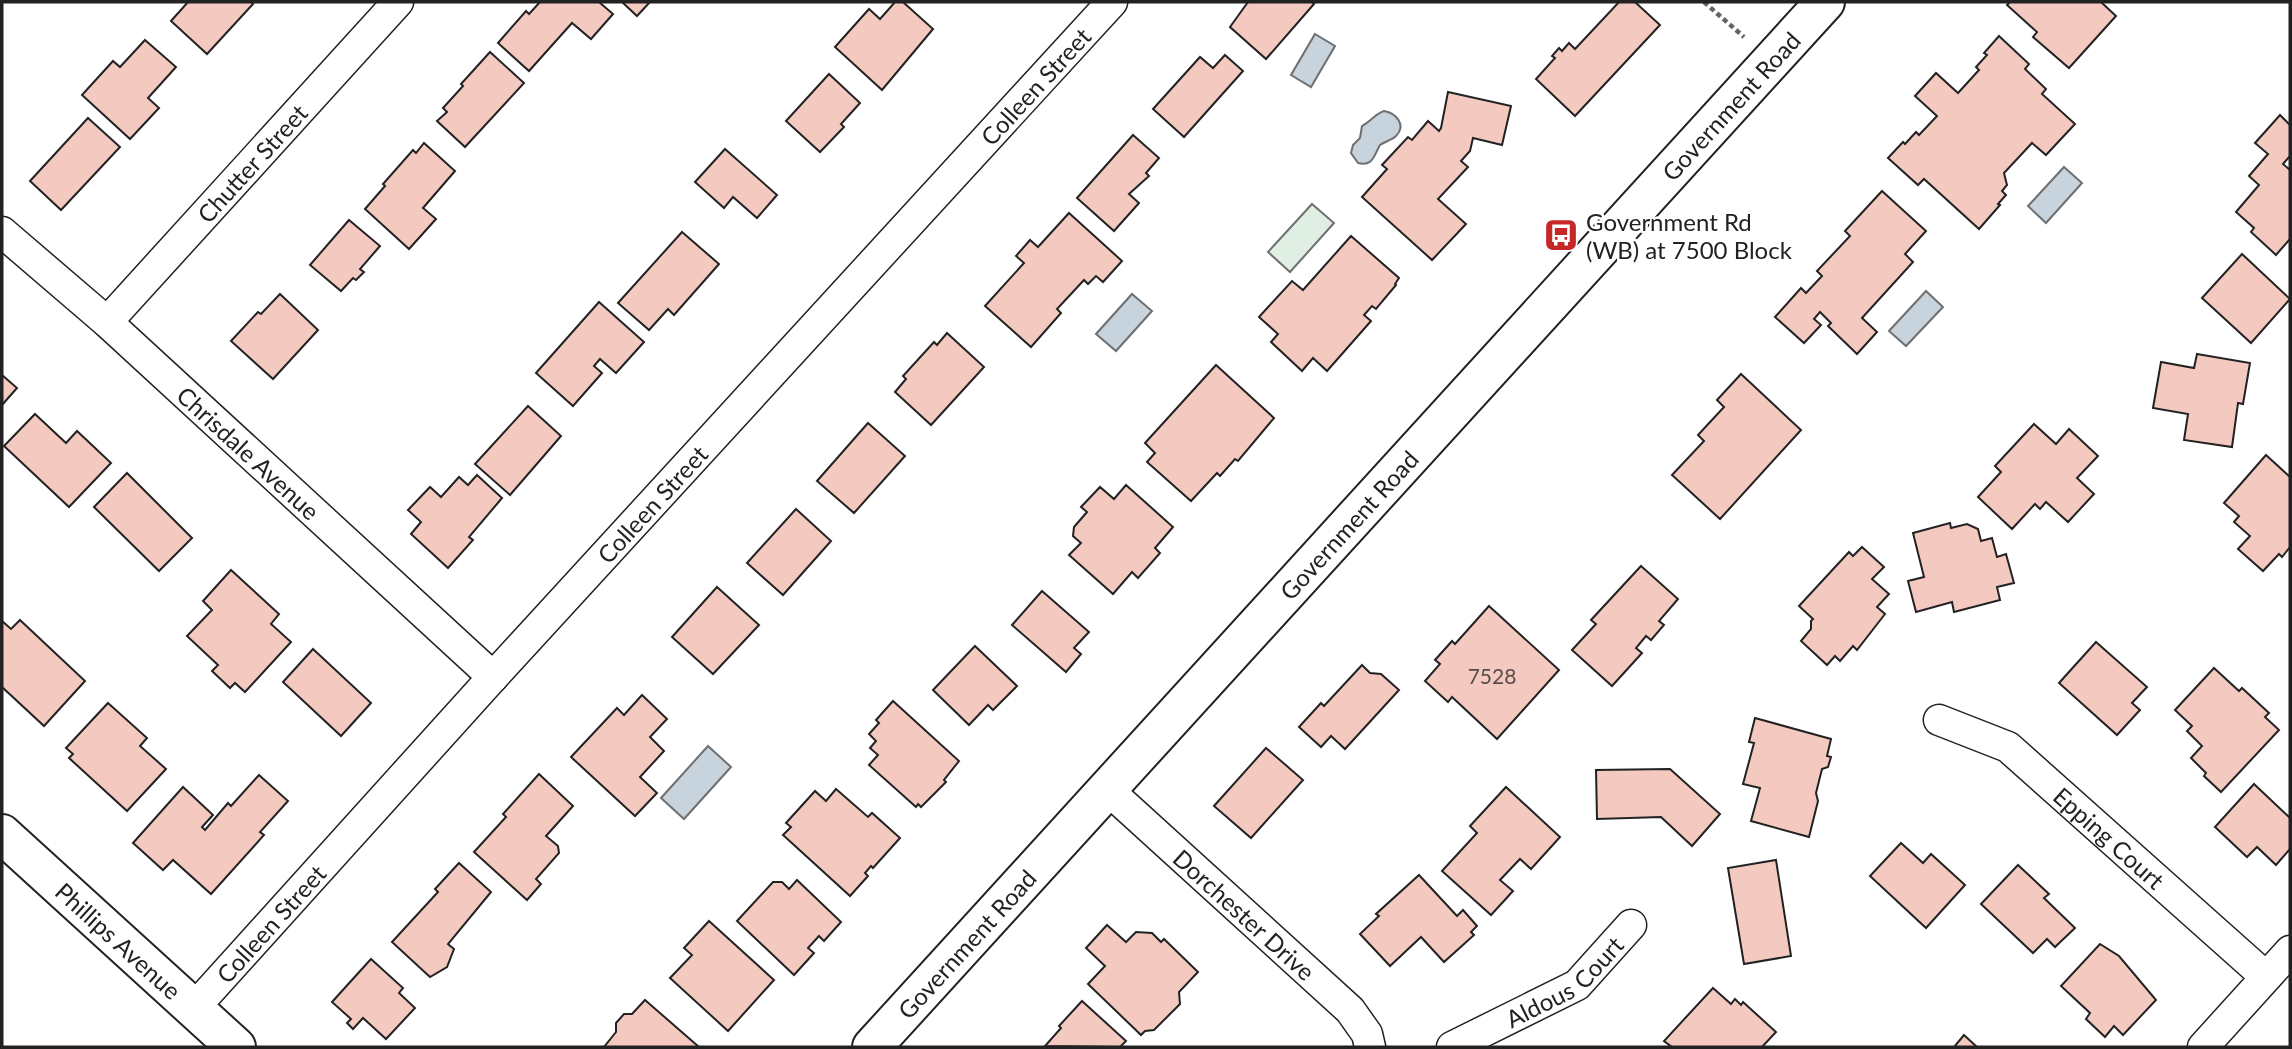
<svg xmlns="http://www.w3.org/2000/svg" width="2292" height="1049" font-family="Lato,sans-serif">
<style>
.green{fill:#e0efe3;stroke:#6f6f6f;stroke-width:2}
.water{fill:#c7d3dd;stroke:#6f6f6f;stroke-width:2}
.building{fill:#f3c9c0;stroke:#222;stroke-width:2}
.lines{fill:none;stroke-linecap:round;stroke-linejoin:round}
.street-casing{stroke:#222;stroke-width:33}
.secondary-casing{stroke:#222;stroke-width:42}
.path{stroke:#646464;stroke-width:4.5;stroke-dasharray:5 3.5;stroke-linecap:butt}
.street{stroke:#fff;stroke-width:30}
.secondary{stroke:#fff;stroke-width:38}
.labels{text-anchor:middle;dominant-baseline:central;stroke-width:5;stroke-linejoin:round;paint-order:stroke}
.number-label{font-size:21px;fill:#564c4a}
.street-label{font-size:24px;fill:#222;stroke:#fff}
.poi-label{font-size:24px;fill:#222;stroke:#fff;text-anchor:start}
</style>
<rect width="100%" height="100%" fill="#fff"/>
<polygon class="green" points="1312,204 1334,223 1290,272 1268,252"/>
<g class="water">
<polygon points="1315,34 1335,46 1311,87 1291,75"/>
<path d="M1384 111C1396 113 1407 125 1396 136 1392 140 1384 142 1380 145 1374 155 1373 167 1358 163L1351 153 1353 145 1360 138 1362 126C1371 121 1375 114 1384 111Z"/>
<polygon points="2064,167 2082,183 2046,223 2028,206"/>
<polygon points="1926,291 1943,307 1906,346 1889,331"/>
<polygon points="1132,294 1152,311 1116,351 1096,334"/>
<polygon points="708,746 731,767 684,819 661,798"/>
</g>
<g class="building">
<polygon points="188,2 251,2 253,4 207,54 171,21"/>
<polygon points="540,2 599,2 613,14 591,39 572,23 529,71 498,43 526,11 529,14"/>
<polygon points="622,2 650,2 637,16"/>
<polygon points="895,2 903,2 933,29 882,90 835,47 869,9 880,19"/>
<polygon points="1248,2 1312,2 1314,4 1266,59 1230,27"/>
<polygon points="1619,2 1635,2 1660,25 1575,116 1536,79 1555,58 1552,56 1559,48 1562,51 1569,43 1575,49"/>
<polygon points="2010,2 2101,2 2116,16 2069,68 2033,37 2037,32 2007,5"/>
<polygon points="1999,36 2029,64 2025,69 2046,89 2042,94 2075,124 2046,155 2032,143 2004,173 2007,185 2002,191 2006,195 1998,204 2000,205 1979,229 1924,179 1918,185 1888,158 1903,142 1905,144 1916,132 1919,135 1937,116 1915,96 1936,73 1958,93 1979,70 1976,67 1987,55 1984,53"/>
<polygon points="145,40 176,67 148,98 159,108 130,139 82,95 113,61 120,67"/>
<polygon points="490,52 524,83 465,147 437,121 447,112 443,108 463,86 461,84"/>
<polygon points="1225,55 1243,71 1184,137 1153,109 1200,57 1213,68"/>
<polygon points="829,74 860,103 841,124 844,127 820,152 786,121"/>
<polygon points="1448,92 1511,106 1502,145 1473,138 1470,151 1461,161 1468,167 1438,199 1466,224 1432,260 1362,197 1387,169 1382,165 1408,137 1412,140 1428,121 1439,131 1441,128"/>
<polygon points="2280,115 2290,125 2290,156 2283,164 2290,170 2290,239 2276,255 2251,232 2254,228 2236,212 2259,185 2249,176 2268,154 2255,143"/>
<polygon points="88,118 120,147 61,210 30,181"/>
<polygon points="1133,135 1159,158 1146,173 1149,176 1129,194 1139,203 1114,231 1077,198"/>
<polygon points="424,143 455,171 423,208 436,219 409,249 365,209 385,186 383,184 413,150 416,153"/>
<polygon points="725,149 777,195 757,218 733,197 724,208 695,182"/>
<polygon points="1882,191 1926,231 1905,254 1913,262 1862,318 1877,332 1857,354 1828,326 1831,323 1820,312 1814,319 1821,325 1804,343 1775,317 1801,288 1806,293 1822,276 1817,271 1850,236 1845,231"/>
<polygon points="1069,213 1122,261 1103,282 1096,276 1088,284 1084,280 1057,309 1061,313 1031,347 985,306 1024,263 1016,256 1030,240 1038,247"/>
<polygon points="349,220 380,246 360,269 364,272 356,280 353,278 341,291 310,265"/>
<polygon points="682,232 719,264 674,315 668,309 649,330 618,303"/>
<polygon points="1351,236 1399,278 1395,284 1396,285 1376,309 1372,306 1364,315 1371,321 1327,371 1313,358 1302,371 1271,342 1278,334 1259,317 1292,281 1303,290"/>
<polygon points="2242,254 2290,299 2251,343 2202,298"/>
<polygon points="280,294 318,330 273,379 231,341 258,312 261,314"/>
<polygon points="599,302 644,342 616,373 600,359 594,366 602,373 573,406 536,373"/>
<polygon points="947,333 984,367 931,425 895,392 906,379 903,376 934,342 937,345"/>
<polygon points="2197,354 2250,363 2243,404 2238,403 2232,447 2184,440 2188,414 2153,408 2161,362 2194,368"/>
<polygon points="1216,365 1274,418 1238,461 1235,459 1220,476 1217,473 1191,501 1147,462 1155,453 1145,443"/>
<polygon points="1741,374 1801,430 1720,519 1672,475 1704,441 1698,435 1724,407 1717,400"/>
<polygon points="2,375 17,388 2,405"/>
<polygon points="528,406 561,436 510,495 475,464"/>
<polygon points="35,414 66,443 77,431 111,463 69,507 4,446"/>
<polygon points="868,423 905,456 854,513 817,481"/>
<polygon points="2034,424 2056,444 2069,429 2098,456 2077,478 2094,494 2068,522 2046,502 2040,509 2035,504 2012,529 1978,497 2001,472 1995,466"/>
<polygon points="2266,455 2290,477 2290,547 2282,557 2279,554 2263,571 2238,549 2250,536 2234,522 2239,516 2224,503"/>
<polygon points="127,473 192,538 159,571 94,507"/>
<polygon points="477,475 502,498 469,537 473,540 448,568 411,534 421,522 408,510 430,487 441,497 459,477 468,485"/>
<polygon points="1126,485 1173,527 1155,548 1160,553 1138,578 1132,572 1113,594 1069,555 1081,543 1073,536 1074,527 1087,512 1081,507 1100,487 1114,499"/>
<polygon points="796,509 831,541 783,595 747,563"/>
<polygon points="1950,523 1951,528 1967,524 1978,529 1981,541 1992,538 1997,557 2006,554 2014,583 1997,587 2000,600 1954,612 1952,602 1916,612 1908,581 1924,577 1913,533"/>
<polygon points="1862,547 1884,567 1872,579 1889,594 1877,607 1885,614 1857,650 1853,646 1840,661 1835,656 1827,665 1801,641 1811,629 1811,621 1813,619 1799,606 1849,552 1853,556"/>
<polygon points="1641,566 1678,599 1659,621 1664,625 1651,640 1646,636 1636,648 1642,653 1612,686 1572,650 1596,624 1591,620"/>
<polygon points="231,570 279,614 271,624 291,642 245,692 235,683 230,688 212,671 218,665 187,636 212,610 203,601"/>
<polygon points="717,587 759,625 713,674 672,637"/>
<polygon points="1042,591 1089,632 1074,648 1081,654 1066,672 1012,625"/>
<polygon points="1489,606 1559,670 1497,739 1452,697 1448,702 1425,681 1440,664 1435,660 1452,641 1455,644"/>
<polygon points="20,620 85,681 44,726 2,687 2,621 11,629"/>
<polygon points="2096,642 2147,687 2132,703 2140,710 2117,735 2059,683"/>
<polygon points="975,646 1017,686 993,710 988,705 969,725 933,690"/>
<polygon points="313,649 371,703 341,736 283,682"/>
<polygon points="1362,665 1370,673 1381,674 1399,690 1345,749 1331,736 1321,747 1299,727 1321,703 1324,706"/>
<polygon points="2214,668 2239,691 2242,688 2269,713 2265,717 2279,730 2221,792 2204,776 2206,773 2191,758 2202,746 2187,731 2192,726 2175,710"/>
<polygon points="642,695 667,719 650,737 664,751 640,777 657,793 635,816 571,757 617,708 624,715"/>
<polygon points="893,701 959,761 944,780 946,782 921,807 918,804 916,807 869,765 878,755 870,748 876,741 869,734 879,723 876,720"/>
<polygon points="108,703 147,738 140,746 166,769 127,811 69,758 73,754 66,748"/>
<polygon points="1755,718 1831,739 1827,756 1831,757 1828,767 1822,769 1816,793 1818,801 1809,837 1751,821 1760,788 1743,784 1754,743 1749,742"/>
<polygon points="1266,748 1303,780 1251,838 1214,806"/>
<polygon points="1670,769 1720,814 1692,846 1661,817 1597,819 1596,770"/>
<polygon points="539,774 573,806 546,836 558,846 559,853 536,879 541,884 527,900 474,852 506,817 503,814"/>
<polygon points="259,775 288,801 260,832 264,835 211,894 173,860 163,870 133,843 183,787 213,815 202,827 205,830 228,803 231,806"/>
<polygon points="2254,784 2290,818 2290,849 2276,865 2257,847 2247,857 2215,827"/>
<polygon points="1506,787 1560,837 1531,869 1520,859 1500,880 1513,891 1491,915 1442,871 1477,833 1470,826"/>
<polygon points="836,789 868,817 872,813 900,838 873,868 871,866 865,873 868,876 850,896 783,835 791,827 786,823 815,791 826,801"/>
<polygon points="1901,843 1923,863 1931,854 1965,885 1926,928 1870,876"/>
<polygon points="1776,860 1791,956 1744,964 1728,868"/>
<polygon points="459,863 491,892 448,944 454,949 447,967 430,977 392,942 438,892 435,889"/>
<polygon points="2018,865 2049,894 2044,898 2075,928 2055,947 2047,939 2033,953 1981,904"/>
<polygon points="1419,875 1457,916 1463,910 1477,926 1471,932 1474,935 1444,962 1421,937 1390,966 1360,934 1379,916 1376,914"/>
<polygon points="797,880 841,922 824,941 819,936 808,948 814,953 794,975 737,921 773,882 782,882 789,889"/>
<polygon points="709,921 774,980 728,1031 670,978 692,955 684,948"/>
<polygon points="1107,925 1126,942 1136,932 1152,933 1161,942 1164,939 1198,972 1179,992 1180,1004 1154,1030 1145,1031 1141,1035 1088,984 1105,966 1086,948"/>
<polygon points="2100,944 2119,956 2156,1000 2123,1035 2114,1026 2105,1037 2086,1019 2090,1013 2061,986"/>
<polygon points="371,959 403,988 399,993 415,1008 386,1039 363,1018 353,1029 347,1023 351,1019 332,1002"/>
<polygon points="1713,988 1731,1004 1735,999 1741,1005 1743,1002 1776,1032 1762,1047 1672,1047 1664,1041"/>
<polygon points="645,1000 699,1047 604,1047 616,1032 616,1023 624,1014 632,1014"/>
<polygon points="1082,1001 1126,1041 1120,1047 1045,1046 1061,1028 1059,1026"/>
<polygon points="1964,1035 1977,1047 1954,1047"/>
</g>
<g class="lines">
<g class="street-casing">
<g id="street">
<path id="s1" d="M2 232 107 322 493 677"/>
<path id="s2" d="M107 322 398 2"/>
<path id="s3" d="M1939 720 2008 747 2266 977"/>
<path id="s4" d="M1107 789 1350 1010 1367 1034 1370 1047"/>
<path id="s5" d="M194 1008 493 677 1112 2"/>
<path id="s6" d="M1452 1047 1577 985 1631 925"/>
<polyline points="2203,1047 2290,951"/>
</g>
</g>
<g class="secondary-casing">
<g id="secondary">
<path id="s7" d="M2 834 236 1047"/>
<path id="s8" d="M872 1047 1825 2"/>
</g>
</g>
<polyline class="path" points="1704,2 1744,37"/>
<use href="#street" class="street"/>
<use href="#secondary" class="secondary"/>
</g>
<defs>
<g id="bus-square" transform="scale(1.75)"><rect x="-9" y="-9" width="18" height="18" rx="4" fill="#c62828" stroke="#fff"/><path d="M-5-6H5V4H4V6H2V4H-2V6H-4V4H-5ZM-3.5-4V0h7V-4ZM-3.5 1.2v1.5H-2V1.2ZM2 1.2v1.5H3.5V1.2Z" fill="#fff"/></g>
</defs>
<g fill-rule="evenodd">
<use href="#bus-square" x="1561" y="235"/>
</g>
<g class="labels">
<g class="number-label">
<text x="1492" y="675">7528</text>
</g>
<g class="street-label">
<text stroke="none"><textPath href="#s5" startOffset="1248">Colleen Street</textPath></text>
<text stroke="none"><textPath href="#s8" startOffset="1274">Government Road</textPath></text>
<text stroke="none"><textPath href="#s2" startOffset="215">Chutter Street</textPath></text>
<text stroke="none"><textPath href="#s1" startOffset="331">Chrisdale Avenue</textPath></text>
<text stroke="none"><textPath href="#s5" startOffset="681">Colleen Street</textPath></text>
<text stroke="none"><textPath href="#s8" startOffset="707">Government Road</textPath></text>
<text stroke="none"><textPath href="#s3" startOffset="210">Epping Court</textPath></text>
<text stroke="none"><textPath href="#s4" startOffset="186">Dorchester Drive</textPath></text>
<text stroke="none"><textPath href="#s5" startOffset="114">Colleen Street</textPath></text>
<text stroke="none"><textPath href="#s7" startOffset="158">Phillips Avenue</textPath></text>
<text stroke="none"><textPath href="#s8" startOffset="140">Government Road</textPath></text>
<text stroke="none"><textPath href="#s6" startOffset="131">Aldous Court</textPath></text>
</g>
<g class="poi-label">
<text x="1586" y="221">Government Rd<tspan x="1586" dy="28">(WB) at 7500 Block</tspan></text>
</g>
</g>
<rect width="2292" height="1049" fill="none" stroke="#222222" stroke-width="7"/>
</svg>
